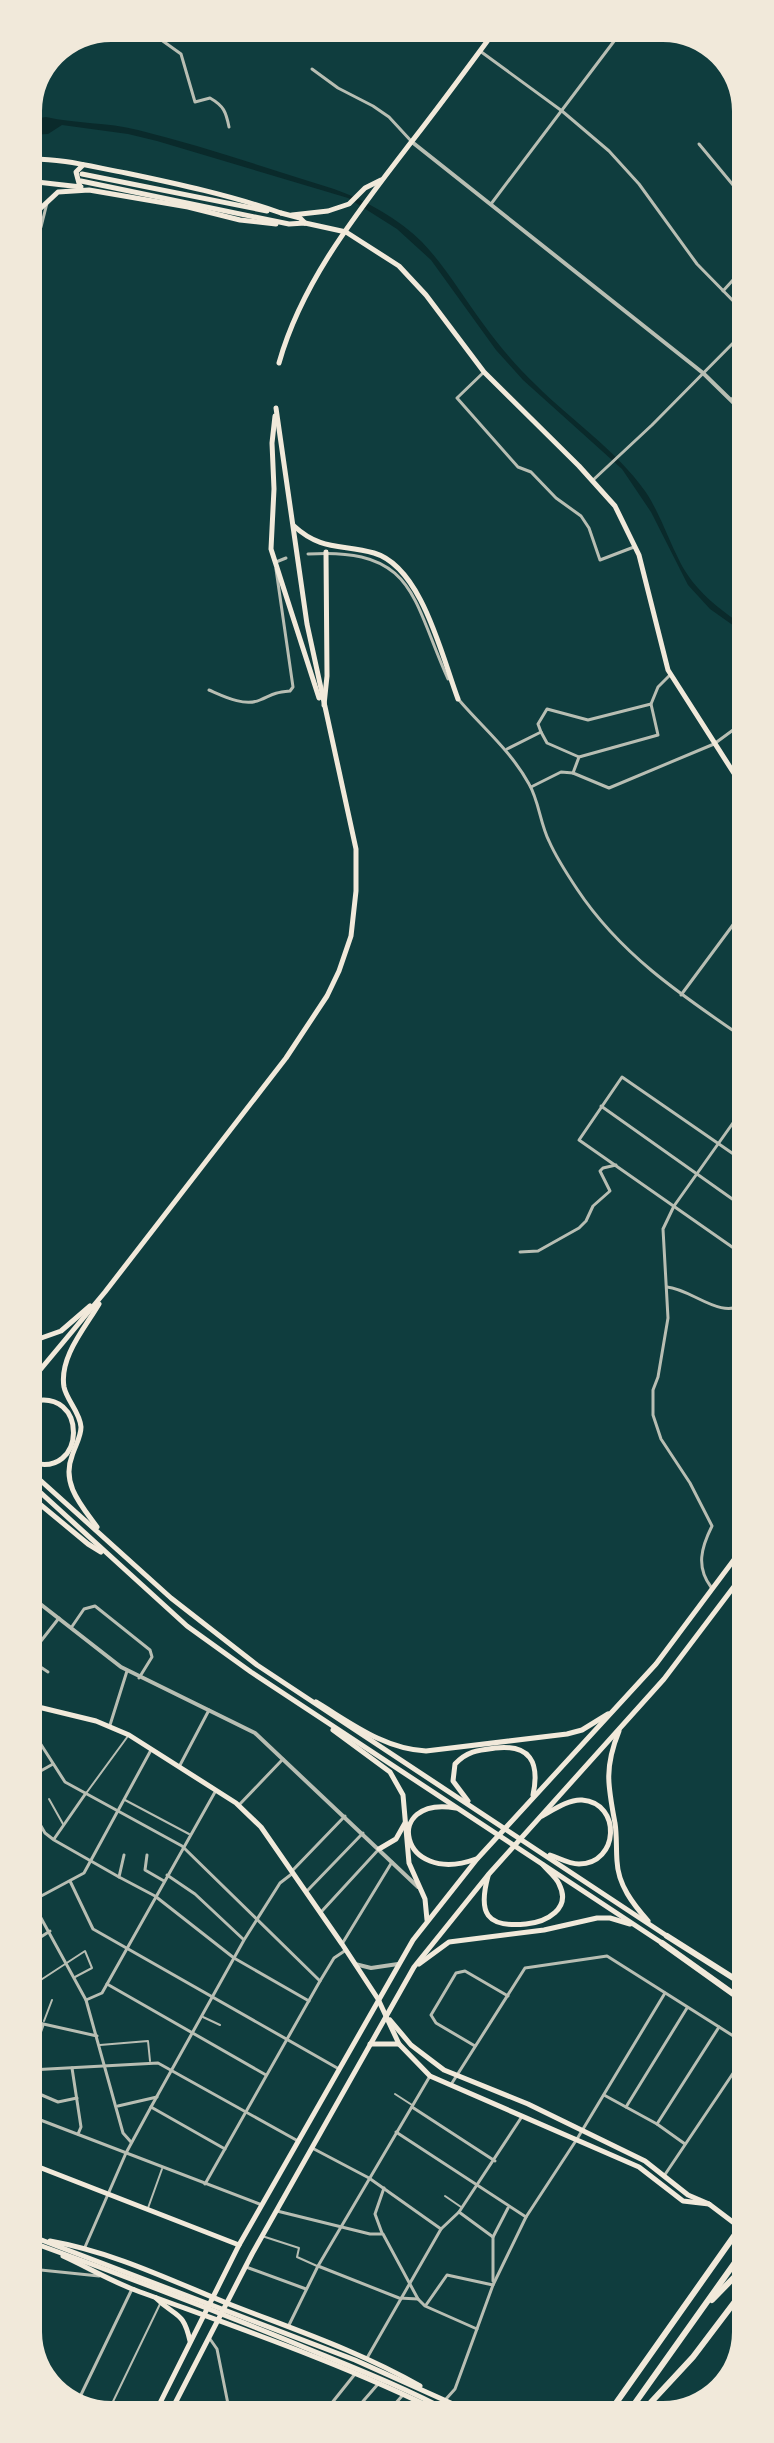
<svg xmlns="http://www.w3.org/2000/svg" width="774" height="2443" font-family="Barlow,sans-serif">
<style>
.water{fill:#0a2a2b}
.lines{fill:none;stroke-linecap:round;stroke-linejoin:round}
.service{stroke:#b8beb3;stroke-width:2}
.minor{stroke:#b8beb3;stroke-width:3}
.tertiary{stroke:#b8beb3;stroke-width:4}
.secondary{stroke:#f1e9da;stroke-width:5}
.primary{stroke:#f1e9da;stroke-width:5}
.motorway{stroke:#f1e9da;stroke-width:6}
</style>
<rect width="100%" height="100%" fill="#0f3d3e"/>
<path class="water" d="M46 117C76 124 107 122 138 130 203 146 269 169 334 189 365 200 399 219 422 242 446 267 463 297 484 325 499 346 517 367 536 385 572 421 615 449 645 491 660 513 668 539 680 562 694 590 719 609 744 626V633L710 609 688 585 651 512 622 469 523 380 496 350 431 260 397 229 348 198 157 141 128 134 62 125 48 134 28 135V120Z"/>
<g class="lines">
<g class="service">
<polyline points="87,1792 128,1736"/>
<polyline points="49,1799 63,1824"/>
<polyline points="125,1800 189,1834"/>
<polyline points="30,1987 85,1951 92,1968 75,1977"/>
<polyline points="203,2017 220,2025"/>
<polyline points="44,2021 52,2000"/>
<polyline points="100,2045 148,2041 150,2061"/>
<polyline points="395,2094 412,2105"/>
<polyline points="445,2196 461,2207"/>
<polyline points="148,2208 162,2169"/>
<polyline points="262,2236 299,2248 297,2257 317,2266"/>
<polyline points="107,2414 160,2304"/>
</g>
<g class="minor">
<polyline points="101,32 118,35"/>
<path d="M153 34 181 54 195 102 210 98C224 106 226 112 229 127"/>
<polyline points="480,51 562,111 609,151 639,184 697,264 744,312"/>
<polyline points="312,69 338,88 373,106 389,117 412,142"/>
<polyline points="36,89 37,173"/>
<polyline points="699,144 743,197"/>
<polyline points="491,204 624,28"/>
<polyline points="28,247 41,227 47,203"/>
<polyline points="723,291 743,269"/>
<polyline points="484,372 457,398 518,467 531,472 556,498 581,516 589,528 600,560 634,547"/>
<polyline points="731,400 744,386"/>
<polyline points="592,481 652,425 744,332"/>
<path d="M308 554C416 547 412 600 448 679"/>
<polyline points="276,562 286,558"/>
<path d="M209 690C223 696 244 707 260 700 274 694 272 693 290 691L293 687 276 569"/>
<path d="M459 700C483 728 511 751 529 784 539 801 540 823 549 841 556 857 567 874 577 889 620 954 681 995 744 1038"/>
<polyline points="651,704 658,687 670,675"/>
<polyline points="541,732 547,743 579,757"/>
<polyline points="507,749 541,732 538,724 547,709 588,720 651,704 658,735 579,757 573,773"/>
<polyline points="531,787 561,772 573,773 609,788 714,744 744,722"/>
<polyline points="681,995 744,910"/>
<polyline points="601,1106 745,1208"/>
<polyline points="745,1162 622,1077 579,1140 745,1256"/>
<polyline points="520,1252 538,1251 579,1228 586,1221 593,1206 610,1191 600,1171 603,1168 616,1165"/>
<path d="M667 1287C692 1289 721 1321 745 1303"/>
<path d="M711 1587C696 1567 701 1548 712 1526L690 1483 661 1439 653 1415V1390L658 1377 668 1318 663 1229 674 1206 745 1106"/>
<polyline points="71,1628 84,1609 95,1606 150,1650 152,1657 139,1678"/>
<polyline points="30,1655 59,1618"/>
<polyline points="30,1660 48,1672"/>
<polyline points="30,1720 31,1729 65,1782 182,1846 320,1981"/>
<polyline points="110,1725 127,1671"/>
<polyline points="30,1744 37,1739"/>
<polyline points="179,1767 209,1710"/>
<polyline points="30,1777 53,1764"/>
<polyline points="239,1805 283,1759"/>
<polyline points="30,1807 45,1833 54,1840 119,1877"/>
<polyline points="30,1828 39,1822"/>
<polyline points="54,1839 86,1793"/>
<polyline points="124,1855 119,1877 155,1896 234,1958 309,2001"/>
<polyline points="147,1855 145,1870 164,1881"/>
<polyline points="292,1871 345,1816"/>
<polyline points="167,1875 195,1894 243,1939"/>
<polyline points="70,1881 93,1929 339,2069"/>
<polyline points="307,1891 363,1833"/>
<polyline points="30,1898 86,2000 123,2133 131,2142"/>
<polyline points="30,1902 84,1873 151,1750"/>
<polyline points="322,1911 379,1849"/>
<polyline points="30,1944 50,1931"/>
<polyline points="342,1944 392,1862"/>
<polyline points="107,1984 266,2075"/>
<polyline points="86,2000 102,1993 215,1792"/>
<polyline points="30,2021 97,2036"/>
<polyline points="475,2046 436,2023 431,2015 456,1973 465,1971 508,1996"/>
<polyline points="30,2061 43,2025"/>
<polyline points="72,2068 81,2127 78,2134"/>
<polyline points="30,2070 158,2063 298,2141"/>
<polyline points="452,2083 525,1968 607,1956 746,2044"/>
<polyline points="30,2090 58,2102 77,2098"/>
<polyline points="604,2095 657,2124 685,2144"/>
<polyline points="118,2106 157,2097"/>
<polyline points="151,2107 225,2149"/>
<polyline points="412,2107 495,2161"/>
<polyline points="626,2107 687,2008"/>
<polyline points="30,2116 262,2205"/>
<polyline points="657,2124 719,2027"/>
<polyline points="396,2132 526,2217"/>
<polyline points="314,2149 369,2178 441,2229"/>
<polyline points="664,2176 746,2054"/>
<polyline points="205,2184 320,1981 334,1958 346,1950"/>
<polyline points="277,2211 370,2234 383,2234 418,2299"/>
<polyline points="459,2212 493,2237"/>
<polyline points="382,2233 375,2214 384,2188"/>
<polyline points="85,2247 126,2153 151,2107 244,1940 280,1883 293,1873"/>
<polyline points="318,2266 399,2298 418,2299 425,2306 477,2329"/>
<polyline points="246,2267 306,2289"/>
<polyline points="31,2269 99,2276"/>
<polyline points="493,2281 493,2237 508,2208"/>
<polyline points="426,2305 447,2275 493,2285"/>
<polyline points="288,2327 318,2266 430,2076"/>
<polyline points="210,2339 217,2349 230,2414"/>
<polyline points="367,2358 441,2229 459,2212 521,2118"/>
<polyline points="57,2395 78,2400 110,2415"/>
<polyline points="446,2399 455,2389 493,2285 526,2217 577,2139 665,1993"/>
<polyline points="77,2403 132,2289"/>
<polyline points="323,2414 355,2374"/>
<polyline points="352,2414 378,2384"/>
<polyline points="386,2414 402,2396"/>
</g>
<g class="tertiary">
<polyline points="412,142 703,373 744,413"/>
<polyline points="30,1596 121,1667 255,1733 418,1887"/>
<polyline points="355,1964 371,1968 398,1964"/>
</g>
<g class="secondary">
<path d="M28 159C61 158 93 167 126 173 178 184 230 195 281 213"/>
<polyline points="82,174 267,211"/>
<polyline points="28,181 81,187"/>
<polyline points="81,181 289,224 305,223 346,232 399,266 426,295 484,372 579,466 615,506 639,555 668,670 744,789"/>
<polyline points="80,187 76,172 83,165"/>
<polyline points="281,213 300,218 305,223"/>
<polyline points="28,214 37,193 37,182"/>
<polyline points="28,220 58,192 89,190 188,207 240,220 276,224"/>
<polyline points="31,2164 239,2245"/>
</g>
<g class="primary">
<polyline points="292,215 328,211 349,204 365,188 381,180"/>
<path d="M279 363C302 281 358 212 409 145 439 107 468 67 497 28"/>
<polyline points="275,416 272,443 274,489 271,549 319,698"/>
<path d="M294 526C321 551 342 544 374 553 422 567 442 657 458 699"/>
<polyline points="324,705 327,676 326,552"/>
<polyline points="30,1342 61,1331 90,1306"/>
<polyline points="30,1382 105,1292 286,1058 327,996 339,971 351,936 356,891 356,849 307,624 276,408"/>
<path d="M30 1402C89 1385 87 1481 30 1462"/>
<polyline points="30,1471 171,1598 257,1665 667,1936"/>
<polyline points="30,1483 187,1626 251,1672 662,1943"/>
<polyline points="30,1496 88,1544 101,1552"/>
<path d="M97 1527C82 1506 61 1484 72 1456 75 1446 81 1437 81 1427 80 1412 67 1401 64 1387 59 1357 85 1328 99 1304"/>
<path d="M316 1702C351 1723 384 1749 426 1751L567 1734 582 1730 608 1714"/>
<polyline points="30,1705 96,1721 129,1735 236,1803 261,1827 342,1944 378,1999 399,2044 430,2076 639,2167 683,2201 709,2204"/>
<polyline points="333,1730 390,1772 403,1795 409,1863 425,1899 427,1920"/>
<path d="M619 1731C604 1768 608 1786 615 1823 617 1836 616 1848 617 1861 618 1885 633 1904 648 1921"/>
<path d="M468 1801 453 1781 455 1764C467 1751 478 1750 495 1748 530 1744 540 1762 533 1795"/>
<path d="M456 1808C382 1795 399 1887 476 1859"/>
<path d="M542 1816C553 1810 569 1799 582 1800 622 1803 619 1864 579 1864 569 1864 559 1858 550 1855"/>
<polyline points="379,1849 396,1839 405,1823"/>
<path d="M488 1876C478 1913 486 1928 526 1924 546 1922 572 1909 559 1884 556 1877 548 1871 543 1865"/>
<polyline points="419,1964 449,1942 544,1930 597,1918 610,1918 630,1924"/>
<polyline points="390,2020 411,2045 444,2070 528,2104 645,2161 688,2195 709,2204 746,2232"/>
<polyline points="370,2044 399,2044"/>
<polyline points="31,2236 355,2360 473,2413"/>
<path d="M50 2241C113 2252 170 2280 229 2304 293 2329 359 2351 420 2386"/>
<path d="M31 2242C117 2273 203 2306 289 2341 344 2364 400 2385 452 2413"/>
<path d="M63 2256C87 2267 111 2281 135 2290 238 2328 344 2364 442 2413"/>
<path d="M156 2298C176 2318 183 2310 190 2341"/>
<polyline points="154,2415 239,2245 413,1940 477,1859 656,1664 745,1545"/>
<polyline points="169,2415 252,2254 414,1967 488,1875 664,1679 745,1572"/>
</g>
<g class="motorway">
<polyline points="667,1936 746,1986"/>
<polyline points="662,1943 746,2003"/>
<polyline points="735,1991 746,1998"/>
<polyline points="712,2300 746,2265"/>
<polyline points="642,2412 693,2357 746,2287"/>
<polyline points="609,2413 746,2219"/>
<polyline points="628,2413 746,2247"/>
</g>
</g>
<path d="M0 0H774V2443H0ZM111 42H663A69 69 0 0 1 732 111V2332A69 69 0 0 1 663 2401H111A69 69 0 0 1 42 2332V111A69 69 0 0 1 111 42Z" fill="#f1e9da" fill-rule="evenodd"/>
</svg>
